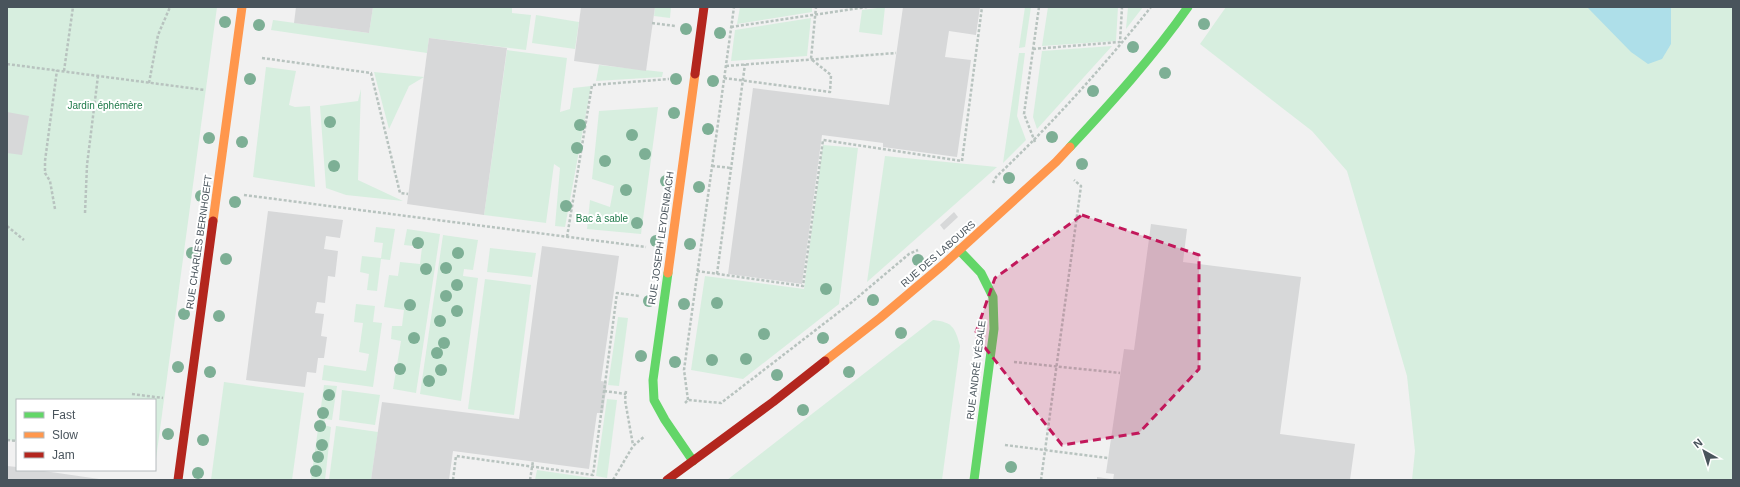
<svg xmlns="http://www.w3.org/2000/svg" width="1740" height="487" font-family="Arial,sans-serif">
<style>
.green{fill:#d7eedf}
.water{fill:#aedfe9}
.building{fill:#d7d8d9}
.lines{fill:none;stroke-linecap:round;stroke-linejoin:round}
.path{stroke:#b8c3bf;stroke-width:2.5;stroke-dasharray:3 2;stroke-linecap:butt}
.fast{stroke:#63d668;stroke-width:9}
.slow{stroke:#ff974d;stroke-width:9}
.jam{stroke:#b3261e;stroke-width:9}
.tree{fill:#7daf95}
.marked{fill:#c2185b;fill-opacity:0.2;stroke:#c2185b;stroke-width:3;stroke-dasharray:8 5;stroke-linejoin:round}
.labels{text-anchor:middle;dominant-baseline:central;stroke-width:4;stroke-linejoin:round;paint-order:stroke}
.park-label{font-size:10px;fill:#1e7949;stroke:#fff}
.street-label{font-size:10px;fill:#49545c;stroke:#fff}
</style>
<rect width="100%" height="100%" fill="#f1f1f1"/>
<g class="green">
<polygon points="7,7 217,7 156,459 155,400 17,400 17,441 7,440"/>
<polygon points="373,7 512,7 512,13 531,15 526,50 429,38 427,53 271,30 273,20 369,33"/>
<polygon points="655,7 671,7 670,18 654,16"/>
<polygon points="740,7 812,7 812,12 737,24"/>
<polygon points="885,7 882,35 859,32 862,10"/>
<polygon points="1025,7 1031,7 1025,47 1019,48"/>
<polygon points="1048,7 1118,7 1116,41 1042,46"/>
<polygon points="1128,7 1143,7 1126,29"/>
<polygon points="1226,7 1733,7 1733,480 1412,480 1415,451 1407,376 1347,171 1312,131 1200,44"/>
<polygon points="536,15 579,22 575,49 532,43"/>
<polygon points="811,18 807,56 731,61 735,30"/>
<polygon points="1112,46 1037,129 1033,117 1042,51"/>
<polygon points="507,50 567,58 560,112 570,109 573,88 591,86 565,227 555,226 560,168 554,164 546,223 484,215"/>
<polygon points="1019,53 1025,53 1017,116 1026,140 1003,163"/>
<polygon points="599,65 663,72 662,77 596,81"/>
<polygon points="266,67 296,71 289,105 295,107 310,106 315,187 253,177"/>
<polygon points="374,72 424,77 409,86 389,129"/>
<polygon points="361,89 358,180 403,201 346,195 326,188 320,106 358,101"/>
<polygon points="658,107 641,234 587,229 590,200 610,207 614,186 592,179 599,111"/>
<polygon points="823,145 858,148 839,304 743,379 691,370 705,276 804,289"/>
<polygon points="885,156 997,167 867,282"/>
<polygon points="376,227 395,229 390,260 381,259 377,291 367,290 369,274 360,272 362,256 381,258 383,243 374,242"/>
<polygon points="407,229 440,234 416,393 393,389 401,341 391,339 392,326 402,326 404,310 384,307 389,275 398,276 400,262 420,264 422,247 404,245"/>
<polygon points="443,235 478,240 473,270 464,269 463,276 478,278 461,401 420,394"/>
<polygon points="490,248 536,253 532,277 487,272"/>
<polygon points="485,279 531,285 514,415 468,409"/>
<polygon points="356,304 375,306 373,322 382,323 373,387 322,380 324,365 366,371 369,354 359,352 363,323 354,322"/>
<polygon points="618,317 628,318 619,386 608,385"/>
<path d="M933 320C953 322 955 328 960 346L942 480H727Z"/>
<polygon points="224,382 304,393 292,480 211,480"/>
<polygon points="324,385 337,386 332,420 325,419 324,425 331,427 325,480 311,480"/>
<polygon points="342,390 380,395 375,425 339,420"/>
<polygon points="607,399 617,400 607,478 596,476"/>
<polygon points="336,426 378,432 371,480 329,480"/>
<polygon points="537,470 605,480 535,480"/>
</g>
<polygon class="water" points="1587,7 1671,7 1671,44 1662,59 1648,64 1631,52"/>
<g class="building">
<polygon points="296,7 373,7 369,33 294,23"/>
<polygon points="581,7 655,7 646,71 574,61"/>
<polygon points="903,7 980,7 976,35 949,31 945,57 971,60 957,157 883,147 883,143 822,135 802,284 728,274 753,88 889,105"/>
<polygon points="429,38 507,48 484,215 407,204"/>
<polygon points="7,112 29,116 22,155 7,153"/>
<polygon points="268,211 343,220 340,238 326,236 324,249 338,251 335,277 328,276 325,303 317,302 315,313 324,314 321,336 327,337 324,358 318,358 316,373 307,372 305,387 246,380"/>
<polygon points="954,212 958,217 944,230 940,225"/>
<polygon points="1151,224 1187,229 1183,262 1301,277 1280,434 1355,444 1350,480 1113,480 1114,474 1106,473 1124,349 1134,350"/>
<polygon points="542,246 619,256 601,381 607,382 603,413 597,413 589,469 453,451 449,480 371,480 382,402 519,419"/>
<polygon points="7,466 17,467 17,470 37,470 106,480 7,480"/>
<polygon points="1097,477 1111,479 1110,480 1097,480"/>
</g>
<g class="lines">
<g class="path">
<polyline points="652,23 675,26"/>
<polyline points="731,27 867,7"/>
<polyline points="1033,49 1120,42 1122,7"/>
<polyline points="262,58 371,73 400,193 408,194"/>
<polyline points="7,64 205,90"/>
<polyline points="726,66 896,53"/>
<polyline points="64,71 73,7"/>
<polyline points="724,78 830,92 831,75 811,59 816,7"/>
<polyline points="149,83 158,35 170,7"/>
<polyline points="1035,142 1024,114 1039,7"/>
<polyline points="712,166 731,168"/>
<path d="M993 183 996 177C1052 124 1103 67 1151 7"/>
<polyline points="244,195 646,247"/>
<polyline points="55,209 50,181 45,173 45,161 57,70"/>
<polyline points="85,213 87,165 98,76"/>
<polyline points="7,226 24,240"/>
<polyline points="567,237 592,85 669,79"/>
<polyline points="697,271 803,286 823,140 962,161 982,7"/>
<polyline points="717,274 745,64"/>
<polyline points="1014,362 1120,373"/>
<polyline points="604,391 626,394"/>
<polyline points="626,391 625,400 633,445"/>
<polyline points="132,394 163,398"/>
<polyline points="688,400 684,370 734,7"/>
<polyline points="685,403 688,400 721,403 852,302 909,254 918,250"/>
<polyline points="7,440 17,441"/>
<polyline points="1005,445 1108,458"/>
<polyline points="453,480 456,456 593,475 617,293 639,296"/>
<polyline points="530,480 533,461"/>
<polyline points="613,480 633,446 645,436"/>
<polyline points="1041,480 1081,186 1074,180"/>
</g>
<g class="fast">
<path d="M1070 147C1111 103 1153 57 1188 7"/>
<polyline points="959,250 981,273 993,297 994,329 974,480"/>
<polyline points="668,273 653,380 654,400 665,420 693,461"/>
</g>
<g class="slow">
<polyline points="213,221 242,7"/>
<polyline points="668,273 695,74"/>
<polyline points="825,361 880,318 944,264 1056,162 1070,147"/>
</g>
<g class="jam">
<polyline points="695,74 704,7"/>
<polyline points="178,480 213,221"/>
<polyline points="667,480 773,402 825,361"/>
</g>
</g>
<g class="tree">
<circle cx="225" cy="22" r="6"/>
<circle cx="1204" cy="24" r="6"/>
<circle cx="259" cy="25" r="6"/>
<circle cx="686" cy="29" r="6"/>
<circle cx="720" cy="33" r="6"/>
<circle cx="1133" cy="47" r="6"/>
<circle cx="1165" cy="73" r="6"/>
<circle cx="250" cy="79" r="6"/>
<circle cx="676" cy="79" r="6"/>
<circle cx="713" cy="81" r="6"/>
<circle cx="1093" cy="91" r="6"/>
<circle cx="674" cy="113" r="6"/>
<circle cx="330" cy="122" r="6"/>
<circle cx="580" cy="125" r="6"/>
<circle cx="708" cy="129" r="6"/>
<circle cx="632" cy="135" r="6"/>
<circle cx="1052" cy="137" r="6"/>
<circle cx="209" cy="138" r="6"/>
<circle cx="242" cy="142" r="6"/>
<circle cx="577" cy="148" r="6"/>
<circle cx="645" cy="154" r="6"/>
<circle cx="605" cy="161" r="6"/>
<circle cx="1082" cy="164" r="6"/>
<circle cx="334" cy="166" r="6"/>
<circle cx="1009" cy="178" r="6"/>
<circle cx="666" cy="181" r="6"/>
<circle cx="699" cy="187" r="6"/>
<circle cx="626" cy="190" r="6"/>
<circle cx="201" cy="196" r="6"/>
<circle cx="235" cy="202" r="6"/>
<circle cx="566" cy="206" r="6"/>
<circle cx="637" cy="223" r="6"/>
<circle cx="656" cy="241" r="6"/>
<circle cx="418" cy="243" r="6"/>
<circle cx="690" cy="244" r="6"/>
<circle cx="192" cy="253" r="6"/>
<circle cx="458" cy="253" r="6"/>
<circle cx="226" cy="259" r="6"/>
<circle cx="918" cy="260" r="6"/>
<circle cx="446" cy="268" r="6"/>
<circle cx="426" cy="269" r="6"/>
<circle cx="457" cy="285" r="6"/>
<circle cx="826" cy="289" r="6"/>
<circle cx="446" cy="296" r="6"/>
<circle cx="873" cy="300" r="6"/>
<circle cx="649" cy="301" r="6"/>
<circle cx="717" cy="303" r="6"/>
<circle cx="684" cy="304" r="6"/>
<circle cx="410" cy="305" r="6"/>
<circle cx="457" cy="311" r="6"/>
<circle cx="184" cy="314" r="6"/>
<circle cx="219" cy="316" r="6"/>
<circle cx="440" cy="321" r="6"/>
<circle cx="901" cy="333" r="6"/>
<circle cx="764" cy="334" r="6"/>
<circle cx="414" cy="338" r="6"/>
<circle cx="823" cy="338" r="6"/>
<circle cx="444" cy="343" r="6"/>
<circle cx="437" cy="353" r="6"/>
<circle cx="641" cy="356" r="6"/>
<circle cx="746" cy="359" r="6"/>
<circle cx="712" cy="360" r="6"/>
<circle cx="675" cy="362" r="6"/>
<circle cx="178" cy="367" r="6"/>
<circle cx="400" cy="369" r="6"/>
<circle cx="441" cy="370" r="6"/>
<circle cx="210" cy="372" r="6"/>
<circle cx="849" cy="372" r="6"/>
<circle cx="777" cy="375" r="6"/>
<circle cx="429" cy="381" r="6"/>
<circle cx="329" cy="395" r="6"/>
<circle cx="803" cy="410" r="6"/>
<circle cx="323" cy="413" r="6"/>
<circle cx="320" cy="426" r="6"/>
<circle cx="168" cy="434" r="6"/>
<circle cx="203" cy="440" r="6"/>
<circle cx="322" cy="445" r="6"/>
<circle cx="318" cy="457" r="6"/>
<circle cx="1011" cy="467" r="6"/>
<circle cx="316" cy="471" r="6"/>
<circle cx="198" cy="473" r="6"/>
</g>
<path class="marked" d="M1082 215 1199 255V369L1139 433 1062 445 975 335 995 278Z"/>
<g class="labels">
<g class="park-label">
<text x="105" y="105">Jardin éphémère</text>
<text x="602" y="218">Bac à sable</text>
</g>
<g class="street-label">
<text transform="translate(661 238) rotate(-82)">RUE JOSEPH LEYDENBACH</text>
<text transform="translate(199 242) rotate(-82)">RUE CHARLES BERNHOEFT</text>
<text transform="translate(938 254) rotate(-41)">RUE DES LABOURS</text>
<text transform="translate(976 370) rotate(-83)">RUE ANDRÉ VÉSALE</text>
</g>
</g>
<rect width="1740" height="487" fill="none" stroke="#49545c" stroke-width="16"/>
<rect x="16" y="399" width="140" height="72" fill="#ffffff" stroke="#b6bbbe"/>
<rect x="24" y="412" width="20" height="6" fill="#63d668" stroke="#b6bbbe"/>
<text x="52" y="419" font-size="12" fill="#49545c">Fast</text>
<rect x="24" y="432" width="20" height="6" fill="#ff974d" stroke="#b6bbbe"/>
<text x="52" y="439" font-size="12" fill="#49545c">Slow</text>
<rect x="24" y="452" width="20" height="6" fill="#b3261e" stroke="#b6bbbe"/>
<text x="52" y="459" font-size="12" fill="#49545c">Jam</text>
<g transform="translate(1704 451) rotate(321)" stroke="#ffffff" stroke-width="3" paint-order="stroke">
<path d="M0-3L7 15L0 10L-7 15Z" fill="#49545c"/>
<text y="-6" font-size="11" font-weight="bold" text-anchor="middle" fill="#49545c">N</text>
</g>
</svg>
